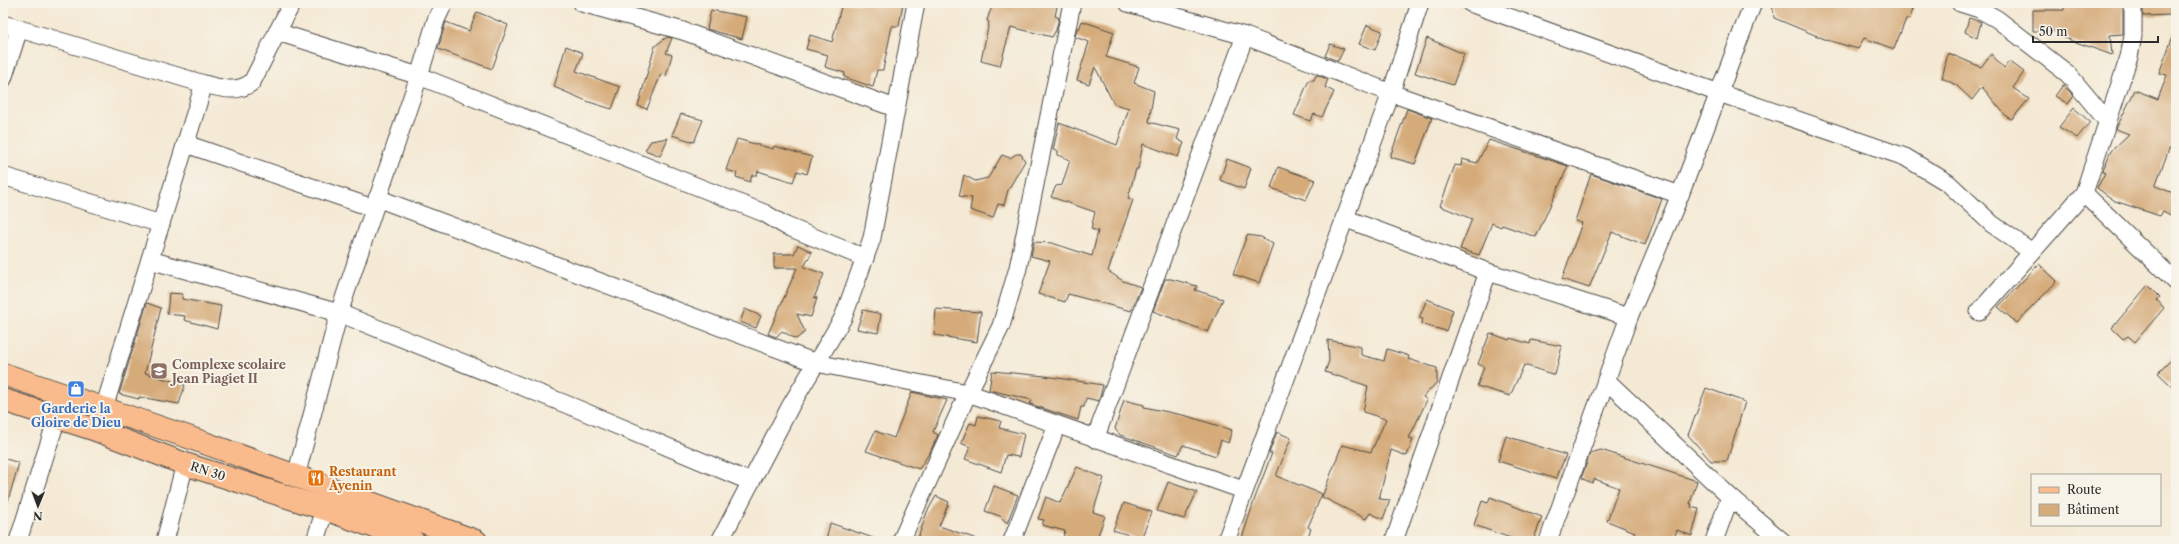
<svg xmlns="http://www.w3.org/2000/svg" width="2179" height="544" font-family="'Libre Caslon Text',serif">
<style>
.building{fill:#d5ab7a}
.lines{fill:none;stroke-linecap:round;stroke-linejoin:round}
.minor-casing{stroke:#494844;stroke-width:19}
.primary-casing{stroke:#494844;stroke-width:24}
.minor{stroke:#fff;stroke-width:17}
.primary{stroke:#fabb8c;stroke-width:22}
.labels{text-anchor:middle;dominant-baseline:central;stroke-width:4;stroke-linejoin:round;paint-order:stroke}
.education-label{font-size:12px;font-weight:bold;fill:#785e54;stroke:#f7f3e8;text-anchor:start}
.shop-label{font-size:12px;font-weight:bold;fill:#366cbe;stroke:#f7f3e8}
.street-label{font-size:12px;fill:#2b2b2b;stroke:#f7f3e8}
.food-label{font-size:12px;font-weight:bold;fill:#c56008;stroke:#f7f3e8;text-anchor:start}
</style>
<rect width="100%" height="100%" fill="#f7f3e8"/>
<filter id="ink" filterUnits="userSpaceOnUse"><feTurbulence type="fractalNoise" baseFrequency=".025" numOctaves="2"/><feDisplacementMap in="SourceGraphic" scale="8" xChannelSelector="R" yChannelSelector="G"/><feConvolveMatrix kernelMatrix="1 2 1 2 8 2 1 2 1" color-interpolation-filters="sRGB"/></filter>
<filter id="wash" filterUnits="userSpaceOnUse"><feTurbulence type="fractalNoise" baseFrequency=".012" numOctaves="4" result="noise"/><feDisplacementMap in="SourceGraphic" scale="16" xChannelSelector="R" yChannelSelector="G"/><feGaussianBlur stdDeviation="0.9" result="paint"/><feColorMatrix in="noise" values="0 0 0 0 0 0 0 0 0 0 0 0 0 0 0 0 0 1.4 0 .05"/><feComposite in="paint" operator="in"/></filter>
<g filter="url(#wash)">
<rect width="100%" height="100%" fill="#f4e9d4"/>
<g id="blocks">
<g class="building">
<polygon points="842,3 888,5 889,3 903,3 899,26 892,26 883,70 877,70 873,87 844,77 845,73 825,67 828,55 806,49 810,35 832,42"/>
<polygon points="994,3 1049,3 1057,7 1055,16 1059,18 1056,30 1052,37 1011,27 1000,66 981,61 989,22 987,21 989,14"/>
<polygon points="1772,3 1905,3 1914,6 1910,19 1906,19 1894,49 1864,38 1858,49 1827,40 1774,18"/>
<polygon points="2123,4 2123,34 2110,35 2112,55 2062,37 2063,31 2033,31 2033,10 2064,10 2064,5"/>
<polygon points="2143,4 2173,4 2173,15 2143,16"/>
<polygon points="711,10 747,17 742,39 707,29"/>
<polygon points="477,12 508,25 492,69 438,49 446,22 469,31"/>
<polygon points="1969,18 1981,22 1977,38 1965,32"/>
<polygon points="1082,21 1114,32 1106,57 1139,67 1134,83 1154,91 1149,122 1180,130 1177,139 1184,143 1178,157 1143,144 1138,169 1136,169 1128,198 1133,200 1108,271 1123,281 1141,287 1131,311 1068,294 1065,302 1038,294 1050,261 1031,256 1034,242 1052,243 1092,256 1098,231 1091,229 1095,212 1051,197 1056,186 1062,185 1070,160 1058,155 1058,151 1053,150 1059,123 1117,145 1129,108 1114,104 1095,67 1089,84 1077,80 1089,42 1075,37 1077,28 1079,29"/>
<polygon points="1367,25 1382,31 1375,50 1359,44"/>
<polygon points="2175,31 2176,131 2155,186 2176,194 2176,218 2163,211 2160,216 2115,201 2097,188 2105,173 2102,172 2111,151 2129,134 2116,129 2135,90 2158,99 2167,75 2159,73"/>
<polygon points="667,37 672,38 666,53 672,55 666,76 661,74 647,109 638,106 655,46"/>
<polygon points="1427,38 1464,54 1453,85 1415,73"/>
<polygon points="1330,44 1344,49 1338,61 1325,56"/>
<polygon points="566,46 583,53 576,71 620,87 612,109 589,102 554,87"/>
<polygon points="1948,53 1981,67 1991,54 2004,68 2009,61 2024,72 2013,88 2029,99 2012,119 2007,117 1982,87 1972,100 1956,85 1942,78"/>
<polygon points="1316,75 1328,79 1325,87 1334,92 1322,117 1314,114 1310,121 1294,115 1309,80 1314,80"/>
<polygon points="2063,85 2074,96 2068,104 2055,96"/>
<polygon points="2074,108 2090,122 2077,138 2059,127"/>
<polygon points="1407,109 1432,118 1415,164 1390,157"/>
<polygon points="681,114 703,120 694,142 672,135"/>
<polygon points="668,138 660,156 645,150 651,141"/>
<polygon points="737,139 773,149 774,146 812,157 807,174 797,171 793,182 758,171 757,175 752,175 750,182 736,177 737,173 726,170"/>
<polygon points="1489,140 1568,166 1536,237 1502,225 1501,227 1492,223 1479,255 1460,249 1472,219 1440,206 1455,165 1461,166 1462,159 1477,163"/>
<polygon points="1016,154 1021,154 1025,161 1008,190 1004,205 998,204 993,218 970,210 972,198 959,196 964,175 975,181 988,178 1002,155 1010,158"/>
<polygon points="1227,159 1251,168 1244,189 1220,180"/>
<polygon points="1278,167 1315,180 1306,200 1271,188"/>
<polygon points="1591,174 1662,199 1645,245 1612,232 1589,288 1562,279 1582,223 1575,221"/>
<polygon points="1247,235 1261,237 1273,244 1259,283 1233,274"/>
<polygon points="798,245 812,252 804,267 824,274 814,298 817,298 811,317 797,314 805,332 796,339 782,331 776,337 768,334 797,268 774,268 774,254 794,254"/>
<polygon points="2039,264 2057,281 2017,323 1998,307"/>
<polygon points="1165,279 1171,279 1197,286 1195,290 1223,299 1208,332 1153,311"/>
<polygon points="2148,285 2160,297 2157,300 2164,308 2135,342 2128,336 2123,339 2112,328"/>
<polygon points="169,293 182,294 182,299 221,306 217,329 184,320 185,316 167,314"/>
<polygon points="1427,299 1453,310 1446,331 1421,324 1423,319 1419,318"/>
<polygon points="147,303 161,308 145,373 185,385 179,404 139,397 139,399 119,394"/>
<polygon points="745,309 761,316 756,328 740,322"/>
<polygon points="936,309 981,312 977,342 934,335"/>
<polygon points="863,310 881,314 878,333 857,329"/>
<polygon points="1490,333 1509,340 1510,338 1530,344 1531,340 1562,346 1555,375 1524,365 1510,396 1477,386 1484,367 1478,364"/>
<polygon points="1328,340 1361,347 1361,355 1384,361 1387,349 1409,356 1408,359 1437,368 1437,382 1423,397 1427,400 1409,438 1413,439 1407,456 1391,450 1379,499 1390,500 1383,519 1370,513 1366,519 1322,497 1342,445 1371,452 1386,419 1363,412 1368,386 1325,372 1329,361"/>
<polygon points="2176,355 2176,390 2158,373"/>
<polygon points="992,371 1045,376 1103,385 1099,401 1086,398 1084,407 1081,407 1078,420 1030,404 1032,400 989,390"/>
<polygon points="1706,388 1745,402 1727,461 1711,461 1688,435"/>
<polygon points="912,392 947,400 933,432 938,435 930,452 919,469 866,451 875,431 894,438"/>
<polygon points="1124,400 1144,405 1144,407 1187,416 1232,430 1228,443 1221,440 1216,456 1183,445 1178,455 1120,435 1115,429"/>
<polygon points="978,416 1001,421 999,428 1024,434 1019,457 1006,455 1001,472 965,459 970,447 961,443 970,423 976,425"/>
<polygon points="1277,432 1291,438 1276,476 1322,494 1308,527 1311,529 1306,541 1241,541 1255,498 1272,453 1269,453"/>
<polygon points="1506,436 1566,455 1556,479 1498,461"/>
<polygon points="1601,450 1697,481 1690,504 1692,504 1691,507 1699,509 1692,536 1677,530 1673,541 1632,541 1635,532 1607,521 1619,488 1595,479 1592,483 1583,479 1582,476 1590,453"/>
<polygon points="3,458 19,463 7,504 3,504"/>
<polygon points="1077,467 1104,478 1093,512 1105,516 1096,541 1062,541 1065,531 1042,525 1044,520 1038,519 1046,497 1060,503"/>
<polygon points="1168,482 1197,492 1184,519 1157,511"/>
<polygon points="994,486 1018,495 1007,523 1000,516 985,511"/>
<polygon points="936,496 949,502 939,526 977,539 976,541 917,541 927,512"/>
<polygon points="1490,497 1542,517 1533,541 1519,541 1474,525 1482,501 1488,503"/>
<polygon points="1124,503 1152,512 1141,539 1113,530"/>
<polygon points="830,523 876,539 876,541 826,541"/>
</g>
</g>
</g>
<g filter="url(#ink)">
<use href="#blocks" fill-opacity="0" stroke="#494844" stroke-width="1"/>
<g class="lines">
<g class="minor-casing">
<g id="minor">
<polyline points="582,3 683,31 895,108"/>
<polyline points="1128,3 1245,36 1391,93 1680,195"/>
<polyline points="1470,3 1719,93 1905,157 1948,183 1992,224 2032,252"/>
<polyline points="1960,3 1979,9 1997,19 2068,74 2108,122"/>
<path d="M3 24 204 84C221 88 237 94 252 82L292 3"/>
<polyline points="277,32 419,76 764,213 786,226 865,258"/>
<polyline points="3,79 19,29"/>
<polyline points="186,144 373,208"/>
<polyline points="3,176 161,224"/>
<polyline points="2084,193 2176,282"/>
<polyline points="377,198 816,363 968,393 1243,490"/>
<polyline points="1344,218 1488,272 1629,317"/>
<polyline points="150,260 339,313 573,407 751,482"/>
<polyline points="1979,312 2084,193 2129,57 2133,36 2133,3"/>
<polyline points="1606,380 1730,497 1782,541"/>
<polyline points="104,408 204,84"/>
<polyline points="1095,439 1245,36"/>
<polyline points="296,476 339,313 419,76 436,20 444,3"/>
<polyline points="18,541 57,418"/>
<polyline points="165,541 185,464"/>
<polyline points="315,541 325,509"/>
<polyline points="720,541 791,405 843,318 850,299 872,238 916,3"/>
<polyline points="901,541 968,393 1001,326 1018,268 1072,3"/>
<polyline points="1012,541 1057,425"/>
<polyline points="1226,541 1391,93 1420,3"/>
<polyline points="1394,541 1488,272"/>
<polyline points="1548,541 1629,317 1680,195 1753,3"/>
<polyline points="1714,541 1730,497"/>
</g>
</g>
<g class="primary-casing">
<g id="primary">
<polyline points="3,374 188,437 476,541"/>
<polyline points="3,400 93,429 185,464 325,509 413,541"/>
</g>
</g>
<use href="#minor" class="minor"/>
<use href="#primary" class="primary"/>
</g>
</g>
<defs>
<g id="school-square" transform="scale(0.9)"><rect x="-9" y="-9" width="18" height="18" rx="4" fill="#8d6e63" stroke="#f7f3e8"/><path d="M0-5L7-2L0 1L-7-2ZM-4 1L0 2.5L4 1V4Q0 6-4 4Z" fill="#fff"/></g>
<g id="shop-square" transform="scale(0.9)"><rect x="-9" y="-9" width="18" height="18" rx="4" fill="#3f7fe0" stroke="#f7f3e8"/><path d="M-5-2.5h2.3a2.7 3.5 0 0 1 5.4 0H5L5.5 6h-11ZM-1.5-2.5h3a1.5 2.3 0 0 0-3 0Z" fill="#fff"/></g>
<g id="restaurant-square" transform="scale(0.9)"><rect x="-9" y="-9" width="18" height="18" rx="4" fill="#e8710a" stroke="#f7f3e8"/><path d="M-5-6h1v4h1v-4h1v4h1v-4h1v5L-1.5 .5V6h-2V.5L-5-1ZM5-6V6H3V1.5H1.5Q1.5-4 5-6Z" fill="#fff"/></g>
</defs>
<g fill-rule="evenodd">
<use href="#school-square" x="159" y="371"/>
<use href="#shop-square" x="76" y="389"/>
<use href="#restaurant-square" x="316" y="478"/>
</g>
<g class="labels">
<g class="education-label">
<text x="172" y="364">Complexe scolaire<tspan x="172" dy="14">Jean Piagiet II</tspan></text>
</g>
<g class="shop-label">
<text x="76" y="408">Garderie la<tspan x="76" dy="14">Gloire de Dieu</tspan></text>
</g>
<g class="street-label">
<text transform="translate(208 471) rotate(18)">RN 30</text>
</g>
<g class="food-label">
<text x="329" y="471">Restaurant<tspan x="329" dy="14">Ayenin</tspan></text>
</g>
</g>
<rect width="2179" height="544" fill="none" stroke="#f7f3e8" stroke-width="16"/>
<rect x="2031" y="474" width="130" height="52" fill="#f7f3e8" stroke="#a5a39c"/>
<rect x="2039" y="487" width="20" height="6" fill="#fabb8c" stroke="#a5a39c"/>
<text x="2067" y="494" font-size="12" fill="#2b2b2b">Route</text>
<rect x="2039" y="504" width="20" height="12" fill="#d5ab7a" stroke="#a5a39c"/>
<text x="2067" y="514" font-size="12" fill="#2b2b2b">Bâtiment</text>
<g transform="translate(38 506) rotate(181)" stroke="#f7f3e8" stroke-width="3" paint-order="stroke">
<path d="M0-3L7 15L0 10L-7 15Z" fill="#2b2b2b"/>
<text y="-6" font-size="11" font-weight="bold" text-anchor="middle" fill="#2b2b2b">N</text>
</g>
<path d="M2033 36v6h125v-6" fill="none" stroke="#2b2b2b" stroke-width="2"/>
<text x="2039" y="36" font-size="12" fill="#2b2b2b" stroke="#f7f3e8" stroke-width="3" paint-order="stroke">50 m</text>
</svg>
